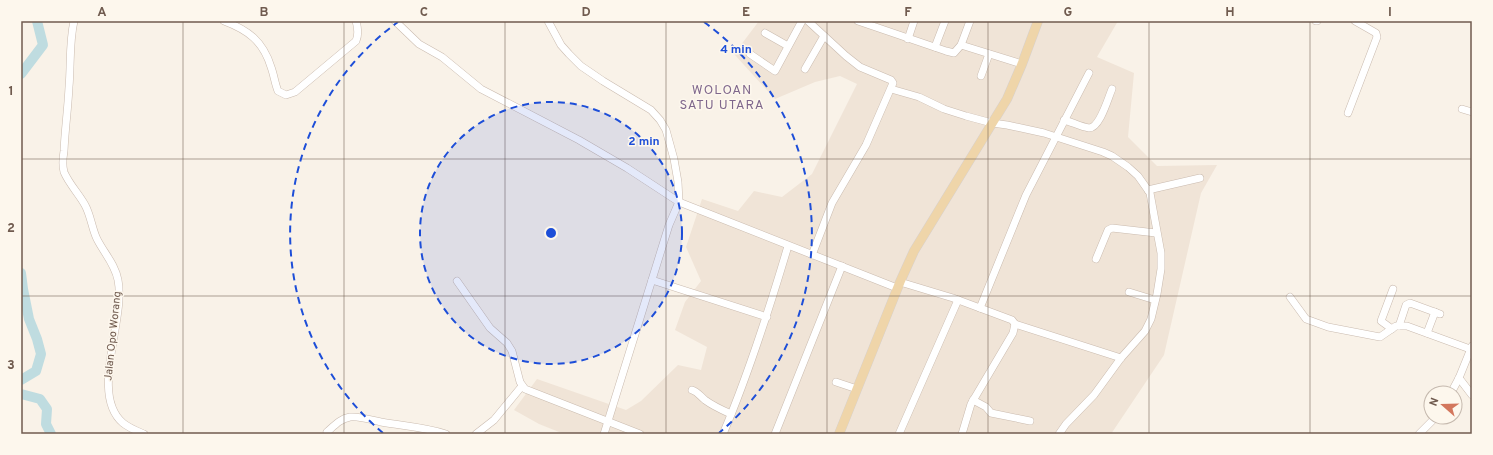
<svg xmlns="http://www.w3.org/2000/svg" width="1493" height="455" font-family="Overpass,sans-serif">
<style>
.residential{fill:#f0e4d7}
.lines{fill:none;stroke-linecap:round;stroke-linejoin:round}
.river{stroke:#bfdce0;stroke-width:10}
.minor-casing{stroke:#cabbaf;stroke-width:8}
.major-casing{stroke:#d7d1ce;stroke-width:10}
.minor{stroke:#fff;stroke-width:7}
.major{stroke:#efd5a9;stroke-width:9}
.grid{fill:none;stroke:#705b4f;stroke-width:1;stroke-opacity:0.55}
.ring{fill:none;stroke:#1d4ed8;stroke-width:2;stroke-dasharray:7 5}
.labels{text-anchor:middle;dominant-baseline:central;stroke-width:3;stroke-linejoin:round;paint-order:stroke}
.street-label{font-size:11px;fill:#705b4f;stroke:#fdf7ed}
.quarter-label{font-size:13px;letter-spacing:1px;fill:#7f678c;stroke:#fdf7ed}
.centre{fill:#1d4ed8;stroke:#fdf7ed;stroke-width:2}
.ring-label{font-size:12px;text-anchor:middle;font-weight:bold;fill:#1d4ed8;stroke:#fdf7ed;stroke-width:3;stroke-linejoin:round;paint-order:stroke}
.neatline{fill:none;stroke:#705b4f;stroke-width:1.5}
.grid-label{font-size:13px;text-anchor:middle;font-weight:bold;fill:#705b4f}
</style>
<rect width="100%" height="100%" fill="#f9f2e8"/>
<polygon class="residential" points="759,21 1118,21 1097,57 1134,73 1128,137 1157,166 1217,165 1201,193 1164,355 1111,434 564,434 539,424 514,410 537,379 626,410 641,401 678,365 701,370 707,347 675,330 685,302 701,281 686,247 702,199 738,211 754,191 782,197 812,174 857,84 840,76 815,82 775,99 734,54"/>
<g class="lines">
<g class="river">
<polyline points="21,74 43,45 37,21"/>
<polyline points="21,273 23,289 29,319 37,339 41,354 36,371 21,380"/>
<polyline points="21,394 40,399 47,409 46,424 51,434"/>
</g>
<g class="minor-casing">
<g id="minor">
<path d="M74 21C69 43 71 65 69 87 68 108 65 129 64 151 63 157 62 165 64 172 69 184 79 194 85 205 91 216 92 229 97 239 104 253 115 264 118 280 126 320 89 394 123 423 129 428 137 431 144 434"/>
<path d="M224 21C248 30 263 41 271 67 274 75 275 84 278 91L286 95 295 92 356 41C359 34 358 28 356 21"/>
<polyline points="395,21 419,44 442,57 481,89 579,140 627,168 679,202 897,288"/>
<polyline points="548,21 561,45 569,54 581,66 603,81 651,110 660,120 666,130 674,159 678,182 679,202 669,225 604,434"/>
<polyline points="808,21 846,56 860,67 891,80 893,83 866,145 832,203 812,255"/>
<polyline points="858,21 946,51 954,53 961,45 970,21"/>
<polyline points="1316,21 1317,21"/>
<polyline points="765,33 788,46"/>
<polyline points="908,39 914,21"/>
<polyline points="961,45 1022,64"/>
<polyline points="935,47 945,21"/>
<polyline points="750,54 775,71 802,21"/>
<polyline points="805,69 824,36"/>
<polyline points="981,76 989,54"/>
<polyline points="891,89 919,97 944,109 966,116 992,123 1007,125 1044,133 1103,152 1112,156 1128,167 1138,176 1150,193 1161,253 1161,269 1157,294 1151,319 1145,331 1121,358 1094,395 1066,424 1059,434"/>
<polyline points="1462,109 1472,112"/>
<polyline points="1348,113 1377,37 1376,33 1355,21"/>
<path d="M1064 120C1072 122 1081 127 1089 128 1100 128 1108 98 1112 89"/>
<polyline points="1148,190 1200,178"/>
<polyline points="1096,259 1108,230 1112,228 1156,233"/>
<polyline points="652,280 767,317"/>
<polyline points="457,281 490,328 507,343 512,351 520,382 525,389 640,434"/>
<polyline points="900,282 953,298 1012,320 1015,324 1013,333 971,404 962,434"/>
<polyline points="1129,292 1155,300"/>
<polyline points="1290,297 1306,319 1328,327 1380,337 1396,326 1407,326 1470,349"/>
<polyline points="980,308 1026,195 1089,73"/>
<polyline points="1015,324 1121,358"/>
<polyline points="1399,326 1406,305 1410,303 1440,314"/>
<polyline points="1392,329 1381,321 1393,289"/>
<polyline points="1427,333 1435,312"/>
<polyline points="1459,378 1472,395"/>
<polyline points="836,382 857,389"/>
<path d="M692 390C698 392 700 396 705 400 713 406 722 410 731 414"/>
<polyline points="1451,393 1459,378 1472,346"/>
<polyline points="973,400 986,407 991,413 1030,421"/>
<path d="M327 432C335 425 340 419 350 417 359 416 372 420 381 422 403 426 424 427 446 434"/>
<polyline points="476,434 494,420 522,386"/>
<path d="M723 434C749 373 769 310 788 246"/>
<polyline points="775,434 842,266"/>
<polyline points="899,434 958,300"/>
<polyline points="1419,434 1436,417"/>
</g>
</g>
<g class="major-casing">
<polyline id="major" points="839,434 900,282 914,251 1007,99 1022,64 1038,21"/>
</g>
<use href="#minor" class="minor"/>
<use href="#major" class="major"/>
</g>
<path class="grid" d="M183 21V434M344 21V434M505 21V434M666 21V434M827 21V434M988 21V434M1149 21V434M1310 21V434M21 159H1472M21 296H1472"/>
<circle cx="551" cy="233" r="131" fill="#1d4ed8" fill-opacity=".12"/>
<g class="ring">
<circle cx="551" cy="233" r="131"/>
<path d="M383 433A261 261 0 0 1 398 22M704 22A261 261 0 0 1 719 433"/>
</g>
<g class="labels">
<g class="street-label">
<text transform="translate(113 336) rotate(-84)">Jalan Opo Worang</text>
</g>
<g class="quarter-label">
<text x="722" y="91">WOLOAN<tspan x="722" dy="15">SATU UTARA</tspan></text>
</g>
</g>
<circle cx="551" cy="233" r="6" class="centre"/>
<g class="ring-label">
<text x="736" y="53">4 min</text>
<text x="644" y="145">2 min</text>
</g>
<rect width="1493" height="455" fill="none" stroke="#fdf7ed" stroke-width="44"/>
<g transform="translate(1443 405) rotate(290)"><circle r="19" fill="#fdf7ed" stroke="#c5b9ae"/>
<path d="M0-3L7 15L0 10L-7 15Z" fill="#d3775d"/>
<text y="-6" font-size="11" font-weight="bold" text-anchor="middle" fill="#705b4f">N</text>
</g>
<rect x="22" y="22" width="1449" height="411" class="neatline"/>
<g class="grid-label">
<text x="102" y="16">A</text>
<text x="264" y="16">B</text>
<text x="424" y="16">C</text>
<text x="586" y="16">D</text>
<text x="746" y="16">E</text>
<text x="908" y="16">F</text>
<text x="1068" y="16">G</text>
<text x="1230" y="16">H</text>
<text x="1390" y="16">I</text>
<text x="11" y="95">1</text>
<text x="11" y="232">2</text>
<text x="11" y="369">3</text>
</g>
</svg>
